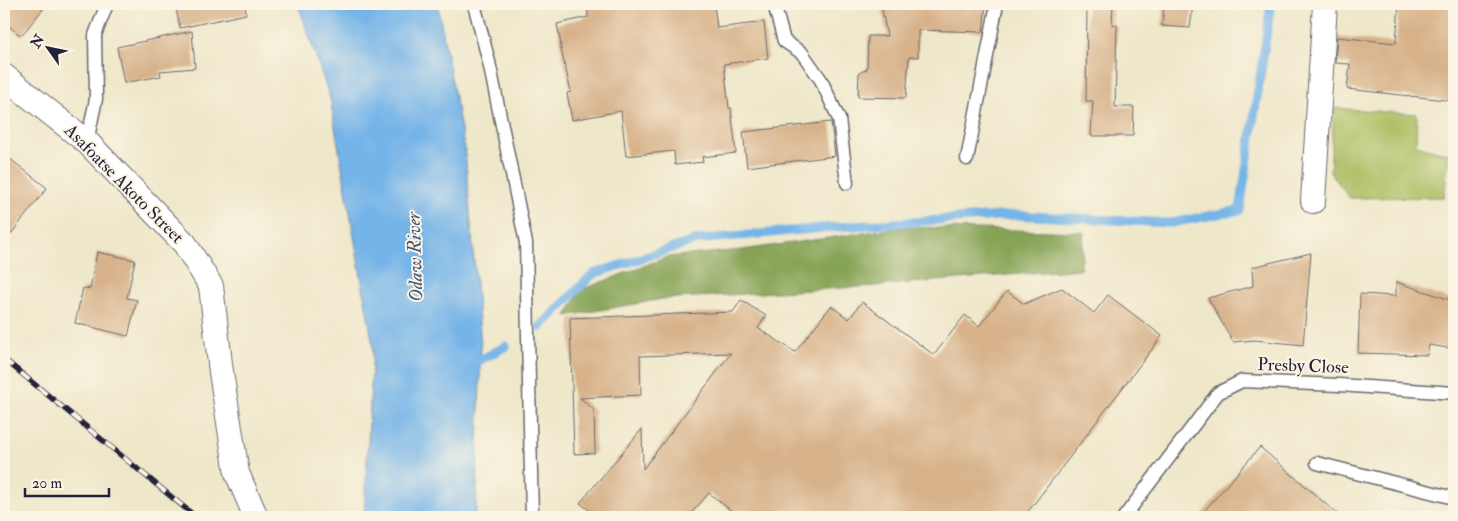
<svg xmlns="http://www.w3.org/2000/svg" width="1458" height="521" font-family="'IM FELL Double Pica',serif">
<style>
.green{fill:#aabd60;stroke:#66704e}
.forest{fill:#87a456;stroke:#546348}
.water{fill:#74b4e8;stroke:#4b6b92}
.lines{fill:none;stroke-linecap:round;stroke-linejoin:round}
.stream{stroke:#74b4e8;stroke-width:9}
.building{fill:#d7b28a}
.service-casing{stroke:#69676d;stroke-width:15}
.minor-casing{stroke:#69676d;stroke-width:26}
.service{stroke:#fff;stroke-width:12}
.minor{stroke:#fff;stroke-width:24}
.rail-casing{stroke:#22223b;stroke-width:5.5}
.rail{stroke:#fcf5e5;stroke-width:4;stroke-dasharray:11;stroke-linecap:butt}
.labels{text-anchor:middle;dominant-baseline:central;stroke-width:4;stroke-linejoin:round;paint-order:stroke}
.street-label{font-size:18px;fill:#22223b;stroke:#fcf5e5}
.water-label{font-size:19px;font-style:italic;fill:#3f5578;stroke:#fcf5e5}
</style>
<rect width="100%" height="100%" fill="#fcf5e5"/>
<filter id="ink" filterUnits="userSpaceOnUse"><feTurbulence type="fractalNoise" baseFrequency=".02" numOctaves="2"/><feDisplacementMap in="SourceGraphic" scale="10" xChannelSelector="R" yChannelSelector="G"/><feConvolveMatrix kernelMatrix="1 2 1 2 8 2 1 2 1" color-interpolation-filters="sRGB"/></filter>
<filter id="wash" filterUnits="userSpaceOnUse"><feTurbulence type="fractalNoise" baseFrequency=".0096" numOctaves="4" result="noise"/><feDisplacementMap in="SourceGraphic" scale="20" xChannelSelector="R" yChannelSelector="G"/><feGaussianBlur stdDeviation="1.12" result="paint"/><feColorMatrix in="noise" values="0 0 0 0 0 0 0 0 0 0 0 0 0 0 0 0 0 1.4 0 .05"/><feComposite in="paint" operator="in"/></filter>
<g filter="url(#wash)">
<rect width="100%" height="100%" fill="#eee7c9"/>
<polygon class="green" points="1334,108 1417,114 1416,145 1449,154 1444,197 1350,198 1330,172"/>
<polygon class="forest" points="905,227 1084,232 1081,269 874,286 663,299 566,316 581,290 667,257 742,250"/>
<polygon class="water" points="298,4 437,4 438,7 465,151 481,345 476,517 364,517 373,346 330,98"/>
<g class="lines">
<g class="stream">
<polyline points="540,327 593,274 697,240 823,228 1014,215 1171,223 1240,210 1271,4"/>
<polyline points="471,365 506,346"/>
</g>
</g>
<g id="blocks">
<g class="building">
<polygon points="4,4 47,4 21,36 4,22"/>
<polygon points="175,4 245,4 246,14 180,28"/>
<polygon points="587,4 714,4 717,28 764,22 768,58 724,64 729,108 731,108 736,153 702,157 703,162 675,165 674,151 626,156 621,111 572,120 567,93 571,92 560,45 561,45 557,24 588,17"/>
<polygon points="881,4 986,4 983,32 918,30 918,57 909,57 906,98 858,97 859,73 867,69 868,36 887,36"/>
<polygon points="1087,4 1113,4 1112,25 1117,25 1115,107 1134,107 1133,136 1091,136 1093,101 1086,101"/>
<polygon points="1164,4 1193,4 1190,28 1162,26"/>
<polygon points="1399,4 1454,4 1454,101 1347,89 1350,64 1335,63 1337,37 1396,43"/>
<polygon points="192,31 195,68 160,71 161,76 124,83 117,47"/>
<polygon points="831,122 835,156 747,167 743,132"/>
<polygon points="4,154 47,188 4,243"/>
<polygon points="97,252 135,260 127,298 137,300 128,336 75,323 83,288 90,289"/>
<polygon points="1311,253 1303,345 1255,340 1233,342 1208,298 1253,286 1252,267"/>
<polygon points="1396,282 1454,301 1454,349 1429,345 1427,355 1358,353 1360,294 1396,296"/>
<polygon points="1062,288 1094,313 1108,295 1162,336 1024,517 739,517 709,493 688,517 598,517 580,503 642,429 643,469 731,353 640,356 641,395 580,398 594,410 595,453 574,454 570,318 733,312 741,300 766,316 758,328 795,352 831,306 849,319 862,302 934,355 965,315 979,326 1007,291 1024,304"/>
<polygon points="1260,447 1341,517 1199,517"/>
</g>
</g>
</g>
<g filter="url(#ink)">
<use href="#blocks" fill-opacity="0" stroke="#69676d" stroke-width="1"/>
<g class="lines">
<g class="service-casing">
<g id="service">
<polyline points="474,4 489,62 526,243 532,517"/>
<polyline points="774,4 784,41 802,53 821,80 839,119 847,183"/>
<polyline points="87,142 96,99 95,35 107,4"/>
<polyline points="967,159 997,4"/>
<polyline points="1317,463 1450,497 1454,495"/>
<polyline points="1124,517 1218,393 1242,381 1339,385 1454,393"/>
</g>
</g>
<g class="minor-casing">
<g id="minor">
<polyline points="4,76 87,142 185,244 211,286 221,372 237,473 256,517"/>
<polyline points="1313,201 1325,4"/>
</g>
</g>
<use href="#service" class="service"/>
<use href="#minor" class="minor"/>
<g class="rail-casing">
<polyline id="rail" points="4,359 196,517"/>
</g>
<use href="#rail" class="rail"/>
</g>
</g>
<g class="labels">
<g class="street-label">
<text transform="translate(124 184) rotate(45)">Asafoatse Akoto Street</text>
<text transform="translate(1303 366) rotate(2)">Presby Close</text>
</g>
<g class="water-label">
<text transform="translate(415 257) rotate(-92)">Odaw River</text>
</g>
</g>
<rect width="1458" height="521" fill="none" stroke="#fcf5e5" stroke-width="20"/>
<g transform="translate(48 48) rotate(303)" stroke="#fcf5e5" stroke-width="4" paint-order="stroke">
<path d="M0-4L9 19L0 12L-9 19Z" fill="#22223b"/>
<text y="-8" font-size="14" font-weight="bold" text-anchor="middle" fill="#22223b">N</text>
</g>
<path d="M25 488v8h84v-8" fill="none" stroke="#22223b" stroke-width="2.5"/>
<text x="32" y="488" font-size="15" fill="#22223b" stroke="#fcf5e5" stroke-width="4" paint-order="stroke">20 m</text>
</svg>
